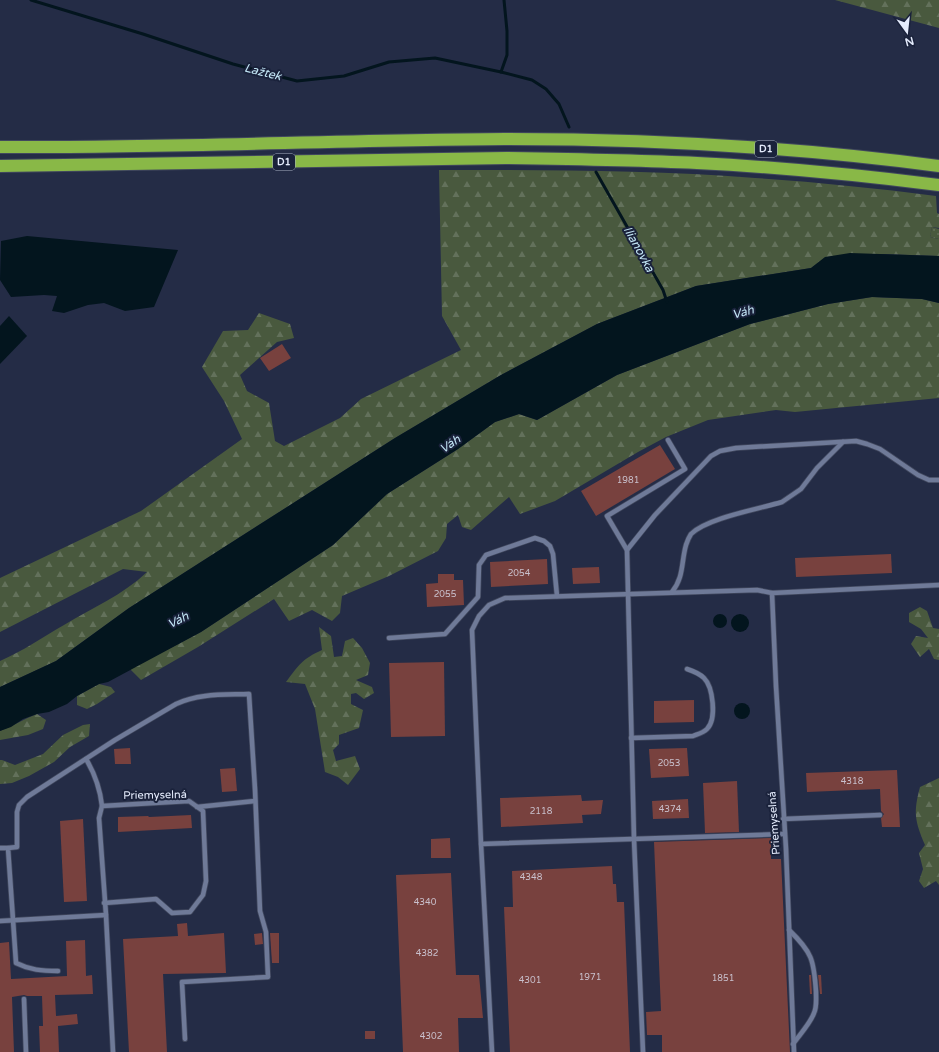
<svg xmlns="http://www.w3.org/2000/svg" width="939" height="1052" font-family="'Varela Round',sans-serif">
<style>
.grass{fill:url(#grass-dots)}
.forest{fill:url(#forest-firs)}
.water{fill:#03151e}
.lines{fill:none;stroke-linecap:round;stroke-linejoin:round}
.stream{stroke:#03151e;stroke-width:3}
.building{fill:#78413e}
.service-casing{stroke:#41485e;stroke-width:6}
.motorway-casing{stroke:#41485e;stroke-width:14}
.service{stroke:#6f7a98;stroke-width:4.5}
.motorway{stroke:#89b847;stroke-width:12}
.labels{text-anchor:middle;dominant-baseline:central;stroke-width:4;stroke-linejoin:round;paint-order:stroke}
.number-label{font-size:9px;fill:#c9c0cc}
.shield{fill:#1a223b;stroke:#a7afc2;stroke-width:1}
.shield-label{font-size:10px;font-weight:bold;fill:#e4ebfc}
.street-label{font-size:11px;fill:#e4ebfc;stroke:#1a223b}
.water-label{font-size:12px;font-style:italic;fill:#c4e7f7;stroke:#1a223b}
</style>
<defs>
<pattern id="grass-dots" width="8" height="8" patternUnits="userSpaceOnUse"><rect width="8" height="8" fill="#49593e"/><path d="M2 2h.1M6 6h.1" fill="none" stroke="#63715b" stroke-width="1.8" stroke-linecap="round"/></pattern>
<pattern id="forest-firs" width="22" height="20" patternUnits="userSpaceOnUse"><rect width="22" height="20" fill="#49593e"/><path d="M5 1l3.5 6h-7zM16 11l3.5 6h-7z" fill="#63715b"/></pattern>
</defs>
<rect width="100%" height="100%" fill="#242c46"/>
<polygon class="grass" points="932,227 939,229 939,239 930,237"/>
<g class="forest">
<polygon points="835,0 939,0 939,28"/>
<path d="M439 170C544 170 650 170 755 178 815 182 875 188 936 196L937 213 939 214V228L932 227 930 237 939 239V256L884 254 826 257 811 268 696 286 597 324 501 375 395 438 129 608 56 661 0 687V661C23 651 43 637 64 625 92 608 123 595 147 572L123 569 0 632V578L141 511 242 439 224 401 202 367 223 331 248 330 259 313 290 324 294 338 277 342 240 375 247 391 269 403 275 441 284 446 340 418 361 399 461 350 442 316Z"/>
<polygon points="872,297 922,299 939,303 939,398 795,412 776,410 708,420 666,437 638,452 555,501 520,514 509,497 471,530 462,527 458,515 447,524 446,538 438,551 389,576 342,596 340,613 332,621 312,610 289,621 274,599 198,647 141,680 130,669 201,632 333,545 387,494 458,449 495,422 519,414 537,420 617,375 750,324 828,304"/>
<polygon points="920,607 927,611 933,628 939,629 939,660 934,659 929,649 920,657 911,644 916,636 928,638 921,629 909,622 909,613"/>
<path d="M319 627 331 636 334 657 342 656 345 641 353 638 362 648 370 663 368 675 356 680 372 687 374 693 364 699 356 693 351 694V704L363 710 359 728 339 735V744L333 750 336 761 355 756 360 769 348 785 338 777 325 772 315 709 305 684 286 682C299 665 302 659 322 650Z"/>
<polygon points="99,684 111,687 115,692 97,704 87,709 77,705 77,696"/>
<path d="M37 714 46 720 43 729 28 735 0 740V731C13 726 24 719 37 714Z"/>
<polygon points="90,724 89,736 70,747 54,762 29,776 12,783 0,784 0,760 2,760 15,765 43,754 63,735 83,725"/>
<path d="M939 778V885L936 881 924 888 919 881 923 869 919 853 925 845C915 821 913 813 920 787Z"/>
</g>
<g class="water">
<polygon points="27,236 178,250 154,307 125,311 104,303 88,305 64,313 52,311 57,296 44,295 11,297 0,280 1,241"/>
<polygon points="850,253 939,256 939,303 922,299 872,297 828,304 750,324 617,375 537,420 519,414 495,422 458,449 387,494 333,545 201,632 108,682 99,684 77,696 67,704 49,712 37,714 23,719 11,727 0,731 0,687 56,661 129,608 395,438 501,375 597,324 696,286 811,268 825,257"/>
<polygon points="9,316 27,336 0,364 0,326"/>
<circle cx="740" cy="623" r="9"/>
<circle cx="720" cy="621" r="7"/>
<circle cx="742" cy="711" r="8"/>
</g>
<g class="lines">
<g class="stream">
<polyline points="31,0 143,34 233,64 297,81 344,76 389,62 435,58 501,72 532,80 546,89 559,104 569,127"/>
<polyline points="501,72 507,55 507,31 504,0"/>
<polyline points="596,172 663,290 667,302"/>
</g>
</g>
<g class="building">
<polygon points="282,344 291,358 269,371 260,358"/>
<polygon points="660,445 675,469 596,516 581,491"/>
<polygon points="891,554 892,573 796,577 795,558"/>
<polygon points="547,559 548,584 491,587 490,562"/>
<polygon points="599,567 600,583 573,584 572,568"/>
<polygon points="438,574 454,574 454,580 463,580 464,605 427,607 426,584 438,583"/>
<polygon points="444,662 445,736 391,737 389,663"/>
<polygon points="694,700 694,722 654,723 654,701"/>
<polygon points="130,748 131,764 115,764 114,749"/>
<polygon points="687,748 689,776 651,778 649,749"/>
<polygon points="235,768 237,791 222,792 220,769"/>
<polygon points="897,770 900,827 882,827 881,818 884,814 881,811 880,789 807,792 806,773"/>
<polygon points="737,781 739,832 705,833 703,783"/>
<polygon points="581,795 582,801 603,800 601,814 582,815 583,823 501,827 500,798"/>
<polygon points="688,799 689,818 653,819 652,801"/>
<polygon points="191,815 192,828 118,832 118,817 148,816 149,817"/>
<polygon points="83,819 87,901 64,902 60,821"/>
<polygon points="450,838 451,858 431,858 431,839"/>
<polygon points="771,838 771,859 781,859 790,1052 662,1052 662,1035 647,1035 646,1012 661,1011 654,842"/>
<polygon points="612,866 613,884 616,884 617,902 624,902 630,1052 510,1052 504,907 513,907 512,871"/>
<polygon points="451,873 456,975 479,975 483,1018 458,1018 459,1052 403,1052 396,875"/>
<polygon points="187,923 188,936 224,933 226,973 163,974 167,1052 129,1052 123,939 178,936 177,924"/>
<polygon points="262,933 263,944 255,945 254,934"/>
<polygon points="270,933 279,933 279,963 272,963"/>
<polygon points="85,940 86,976 92,975 93,994 55,995 56,1016 77,1014 78,1024 58,1026 59,1052 40,1052 39,1026 43,1026 42,996 27,996 24,995 12,997 14,1052 0,1052 0,943 9,942 11,979 67,976 66,941"/>
<polygon points="809,975 811,975 812,994 810,994"/>
<polygon points="818,975 821,975 822,994 820,994"/>
<rect x="365" y="1031" width="10" height="8"/>
</g>
<g class="lines">
<g class="service-casing">
<g id="service">
<polyline points="627,550 607,516 685,469 668,440"/>
<path d="M672 592C684 577 681 563 686 545 687 542 689 537 691 534 707 518 759 509 782 502L801 489 817 468 843 442"/>
<polyline points="772,593 776,686 786,849 794,1052"/>
<polyline points="389,638 445,634 478,597 479,565 486,555 535,538 544,541 550,546 553,554 557,596"/>
<path d="M631 738 693 736C698 734 703 733 707 729 717 719 713 687 704 678 699 673 693 671 687 669"/>
<path d="M86 759C95 774 100 788 102 806"/>
<polyline points="197,807 255,801"/>
<polyline points="783,819 880,815"/>
<polyline points="481,844 784,834"/>
<polyline points="0,848 8,848"/>
<polyline points="104,903 156,899 172,913 190,912 203,895 206,881 203,811 189,801 102,806 99,818 106,915 113,1052"/>
<polyline points="0,921 106,915"/>
<path d="M789 930C812 952 814 960 816 992 816 999 817 1007 814 1013 810 1024 800 1034 793 1044"/>
<path d="M58 971C42 971 30 970 16 963L8 848 17 847V812L19 805 27 797 115 740 176 704C199 693 225 695 249 694L255 789 260 911 266 932 268 977 182 982 185 1039"/>
<polyline points="24,999 26,1052"/>
<polyline points="492,1052 481,844 472,630 479,616 489,605 505,598 757,590 772,593 939,585"/>
<polyline points="643,1052 634,839 627,550 655,515 711,456 720,451 736,448 856,441 867,444 880,449 918,475 929,480 939,480"/>
</g>
</g>
<g class="motorway-casing">
<g id="motorway">
<path d="M0 147C168 148 337 140 505 139 650 139 796 147 939 166"/>
<path d="M0 166 506 158C570 159 634 160 697 163 778 167 859 175 939 185"/>
</g>
</g>
<use href="#service" class="service"/>
<use href="#motorway" class="motorway"/>
</g>
<g class="labels">
<g class="number-label">
<text x="628" y="480">1981</text>
<text x="519" y="573">2054</text>
<text x="445" y="594">2055</text>
<text x="669" y="763">2053</text>
<text x="852" y="781">4318</text>
<text x="670" y="809">4374</text>
<text x="541" y="811">2118</text>
<text x="531" y="877">4348</text>
<text x="425" y="902">4340</text>
<text x="427" y="953">4382</text>
<text x="590" y="977">1971</text>
<text x="723" y="978">1851</text>
<text x="530" y="980">4301</text>
<text x="431" y="1036">4302</text>
</g>
<g class="shield">
<rect x="755" y="141" width="22" height="16" rx="3"/>
<rect x="273" y="154" width="22" height="16" rx="3"/>
</g>
<g class="shield-label">
<text x="766" y="149">D1</text>
<text x="284" y="162">D1</text>
</g>
<g class="street-label">
<text transform="translate(155 795) rotate(-1)">Priemyselná</text>
<text transform="translate(774 823) rotate(-94)">Priemyselná</text>
</g>
<g class="water-label">
<text transform="translate(263 72) rotate(14)">Lažtek</text>
<text transform="translate(639 249) rotate(61)">Ilianovka</text>
<text transform="translate(743 312) rotate(-15)">Váh</text>
<text transform="translate(450 444) rotate(-34)">Váh</text>
<text transform="translate(178 620) rotate(-27)">Váh</text>
</g>
</g>
<g transform="translate(907 32) rotate(165)" stroke="#1a223b" stroke-width="3" paint-order="stroke">
<path d="M0-3L7 15L0 10L-7 15Z" fill="#e4ebfc"/>
<text y="-6" font-size="11" font-weight="bold" text-anchor="middle" fill="#e4ebfc">N</text>
</g>
</svg>
